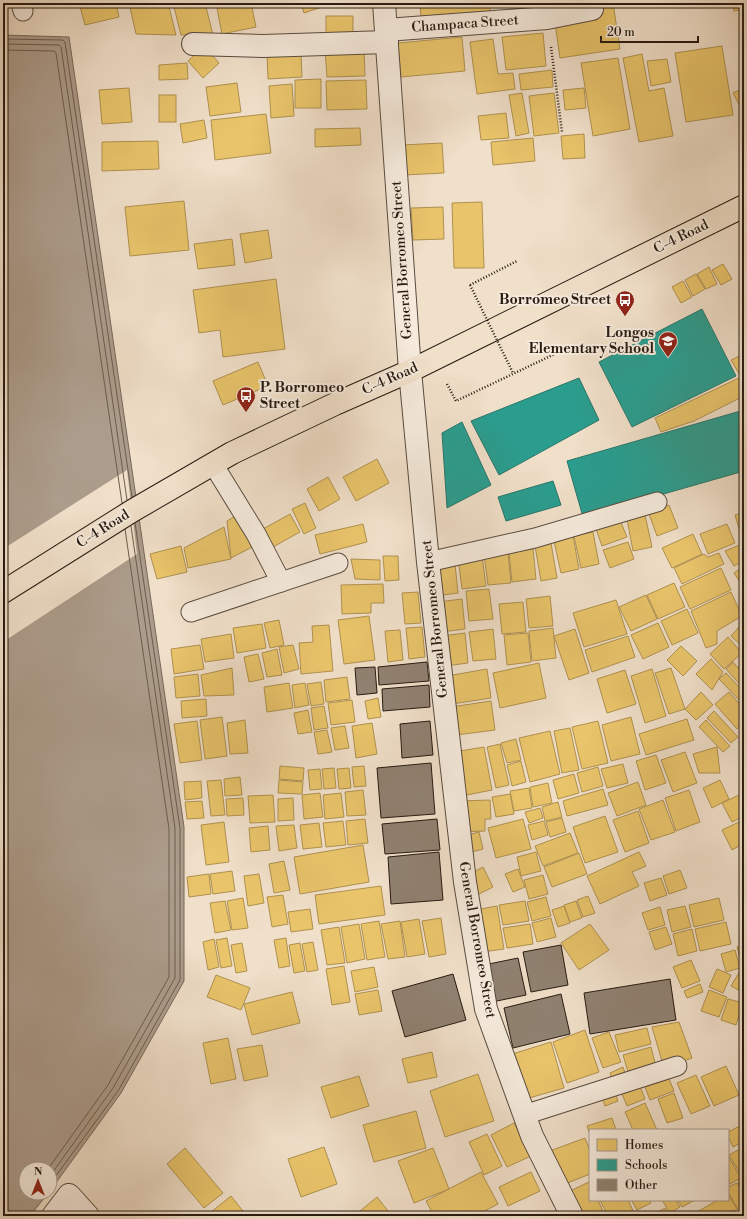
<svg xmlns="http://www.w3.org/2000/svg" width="747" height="1219" font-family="'Libre Bodoni',serif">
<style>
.water{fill:#ac9c8b;stroke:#77685b}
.pier{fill:#f0dfc9}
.homes{fill:#e9c46a;stroke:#af9150}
.schools{fill:#2a9d8f;stroke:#29766a}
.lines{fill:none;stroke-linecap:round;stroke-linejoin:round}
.shore{stroke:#6a5c4e;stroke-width:1}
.building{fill:#908171;stroke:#271b12}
.service-casing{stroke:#594c40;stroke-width:21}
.minor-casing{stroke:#594c40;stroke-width:24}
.tertiary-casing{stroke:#594c40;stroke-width:24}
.trunk-casing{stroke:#271b12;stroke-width:24}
.path{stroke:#271b12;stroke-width:2.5;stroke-dasharray:1 2;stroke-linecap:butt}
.service{stroke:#f5eadc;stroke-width:19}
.minor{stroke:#f5eadc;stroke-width:22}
.tertiary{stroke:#f5eadc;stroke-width:22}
.trunk{stroke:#f0dfc9;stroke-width:22}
.path-bridge{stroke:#271b12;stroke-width:2.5;stroke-dasharray:1 2;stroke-linecap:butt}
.labels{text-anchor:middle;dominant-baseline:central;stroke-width:4;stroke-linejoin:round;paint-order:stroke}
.street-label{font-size:14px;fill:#271b12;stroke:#f5eadc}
.poi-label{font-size:14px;font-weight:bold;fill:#271b12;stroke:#f5eadc;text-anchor:end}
</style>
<rect width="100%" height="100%" fill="#f0dfc9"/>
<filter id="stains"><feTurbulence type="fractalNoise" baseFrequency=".005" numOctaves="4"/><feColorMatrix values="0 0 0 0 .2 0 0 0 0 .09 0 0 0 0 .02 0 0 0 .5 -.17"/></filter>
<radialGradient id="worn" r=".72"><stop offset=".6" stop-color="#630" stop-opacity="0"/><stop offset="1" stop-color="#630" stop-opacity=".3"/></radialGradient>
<polygon class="water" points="3,35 69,37 184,827 184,981 121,1093 50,1191 50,1169 26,1169 26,1193 48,1193 30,1216 3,1216"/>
<polygon class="pier" points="127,470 137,554 3,642 3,549"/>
<g class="homes">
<polygon points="79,3 116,3 119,17 85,25"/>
<polygon points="129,3 168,3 176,35 136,34"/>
<polygon points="173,3 205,3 213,35 181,35"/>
<polygon points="216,3 251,3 256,27 222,34"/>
<polygon points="301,3 334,3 304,13"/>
<polygon points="420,3 490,3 490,15 421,18"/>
<polygon points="606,3 613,3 620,49 560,58 555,23 596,4"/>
<polygon points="733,3 744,3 744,9 734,11"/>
<polygon points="326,16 353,16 353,40 326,41"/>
<polygon points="543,33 546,66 506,70 502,37"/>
<polygon points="462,37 465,71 401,77 398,43"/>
<polygon points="493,39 498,74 513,73 515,89 477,94 470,42"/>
<polygon points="204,46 219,63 203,78 188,61"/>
<polygon points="722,46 733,115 686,122 675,53"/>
<polygon points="364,48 365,76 327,77 325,50"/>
<polygon points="301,52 302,77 268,79 267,53"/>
<polygon points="642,54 649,91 664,88 673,136 639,142 623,58"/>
<polygon points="618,58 630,129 593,136 581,63"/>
<polygon points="667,59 671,82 651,86 647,61"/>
<polygon points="187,63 188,79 159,80 159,65"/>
<polygon points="552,70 553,87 521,90 519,74"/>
<polygon points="321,79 321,108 295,108 295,80"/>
<polygon points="366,80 367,109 327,110 326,81"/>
<polygon points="237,83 241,112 210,116 206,87"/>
<polygon points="292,84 294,116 271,118 269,86"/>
<polygon points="129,88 132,122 102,124 99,90"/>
<polygon points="584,88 586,108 565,110 563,90"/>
<polygon points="744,88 744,112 743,112 733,93"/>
<polygon points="522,93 529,133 516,136 509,95"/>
<polygon points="554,93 559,133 534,136 529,96"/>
<rect x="159" y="95" width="17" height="27"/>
<polygon points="506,113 509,138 481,140 478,116"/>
<polygon points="266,114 271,153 215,160 211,120"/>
<polygon points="204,120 207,138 183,143 180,124"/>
<polygon points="360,128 361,145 315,147 315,129"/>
<polygon points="584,134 585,158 563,159 561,136"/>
<polygon points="533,138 535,161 493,165 491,142"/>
<polygon points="158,141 159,169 102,171 102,142"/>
<polygon points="442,143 444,173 404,175 402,145"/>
<polygon points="184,201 189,250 130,256 125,207"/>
<polygon points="482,202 484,268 454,268 452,203"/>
<polygon points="443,207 444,239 413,240 411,208"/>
<polygon points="268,230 272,258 245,263 240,234"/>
<polygon points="232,239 235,265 198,269 194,244"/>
<polygon points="723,264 732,279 721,285 712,270"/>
<polygon points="709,267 717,284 706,289 697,274"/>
<polygon points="696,274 705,289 693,296 685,280"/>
<polygon points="276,279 285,349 223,357 220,330 199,333 193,290"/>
<polygon points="683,281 692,297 681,303 672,287"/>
<polygon points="744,354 744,396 694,421 661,432 655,418 741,377 731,360"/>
<polygon points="258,362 268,386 223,405 213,381"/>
<polygon points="377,459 389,483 356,501 343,477"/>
<polygon points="328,477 340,499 319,511 307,489"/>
<polygon points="305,503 316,528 304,534 292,509"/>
<polygon points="669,505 678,528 657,536 649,514"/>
<polygon points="240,513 256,545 231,558 227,521"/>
<polygon points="744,513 744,534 741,535 735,515"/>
<polygon points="290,514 300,532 273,547 263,529"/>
<polygon points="645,515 652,547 633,551 627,519"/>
<polygon points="620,520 627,537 602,546 596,529"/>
<polygon points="363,524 367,542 320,554 315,535"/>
<polygon points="727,524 735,543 708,554 700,534"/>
<polygon points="224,527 231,559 188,568 184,548"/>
<polygon points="593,532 599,564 581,568 574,536"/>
<polygon points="693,534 702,554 672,568 662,548"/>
<polygon points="573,536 579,569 561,573 554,541"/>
<polygon points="628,542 634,559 610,568 603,550"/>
<polygon points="551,543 557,578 541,581 535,546"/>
<polygon points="744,543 744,561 734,566 725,551"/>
<polygon points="181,546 187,572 157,579 150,554"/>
<polygon points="533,549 536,579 512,582 509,552"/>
<polygon points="508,553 511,583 488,585 484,555"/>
<polygon points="719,553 724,564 682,584 674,568 704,554 708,557"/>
<polygon points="383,556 398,556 399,580 385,581"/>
<polygon points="482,556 486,586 462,589 458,558"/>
<polygon points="351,559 380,560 380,580 355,579"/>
<polygon points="455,564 458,593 435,596 432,567"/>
<polygon points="744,566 744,588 734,573"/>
<polygon points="721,568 731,590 690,609 680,587"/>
<polygon points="674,583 685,607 658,619 647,595"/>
<polygon points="383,584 384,603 371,603 371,613 342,614 341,585"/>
<polygon points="489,589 493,619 469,621 466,591"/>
<polygon points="418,592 421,623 405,624 402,593"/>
<polygon points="731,592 742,616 717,631 717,644 706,648 691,611"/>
<polygon points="646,595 657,619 631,631 619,607"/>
<polygon points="550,596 553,626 529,628 526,599"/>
<polygon points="462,599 465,629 441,632 438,602"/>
<polygon points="616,600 627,634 584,647 573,613"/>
<polygon points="523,602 526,632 502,634 499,604"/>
<polygon points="687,609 698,633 672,645 661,621"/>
<polygon points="369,616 375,660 344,664 338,620"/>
<polygon points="279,620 284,645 270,648 264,623"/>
<polygon points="658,623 669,647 643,659 631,635"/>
<polygon points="262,624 266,648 237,653 233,628"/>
<polygon points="329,625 333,671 301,674 299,643 313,642 312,626"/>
<polygon points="422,627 425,657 409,659 406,628"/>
<polygon points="739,627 744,631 744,648 731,636"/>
<polygon points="553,628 556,658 532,661 529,631"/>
<polygon points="493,629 496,659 473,661 469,632"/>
<polygon points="575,629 589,673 569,680 554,636"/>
<polygon points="400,630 403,660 388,662 385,631"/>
<polygon points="465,633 468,663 445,666 442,636"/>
<polygon points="528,633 531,662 507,665 504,635"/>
<polygon points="231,634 234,658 205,662 201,639"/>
<polygon points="628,636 635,657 592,672 585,650"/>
<polygon points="728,637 742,653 724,669 710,654"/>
<polygon points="200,645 204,669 174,674 171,649"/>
<polygon points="293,645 299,669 284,673 279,647"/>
<polygon points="681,646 697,661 683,676 667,660"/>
<polygon points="277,649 282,675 267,677 262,653"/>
<polygon points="258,654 264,679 249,682 244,657"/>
<polygon points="711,659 723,672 712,690 696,674"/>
<polygon points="744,659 744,672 738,668"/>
<polygon points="733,662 744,675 744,689 726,669"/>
<polygon points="539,663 546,698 500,708 493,673"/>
<polygon points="232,668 234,695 204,696 201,675"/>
<polygon points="671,668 685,709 669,714 655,673"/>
<polygon points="487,669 491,698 452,704 447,676"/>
<polygon points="652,669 666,716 645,723 631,676"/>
<polygon points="625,670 636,704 607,713 597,679"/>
<polygon points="726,673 744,692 744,703 743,704 719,679"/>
<polygon points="198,674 200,696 176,698 174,677"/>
<polygon points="347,677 350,699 326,702 324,680"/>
<polygon points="321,682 324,704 311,706 307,684"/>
<polygon points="289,683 293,708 267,712 264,687"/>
<polygon points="305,683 309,705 295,708 292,685"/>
<polygon points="701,692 713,705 696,720 685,709"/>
<polygon points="729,692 744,709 744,722 737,729 715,704"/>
<polygon points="378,698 381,717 368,719 365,701"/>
<polygon points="206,699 207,716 182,718 181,701"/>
<polygon points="352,700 355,722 331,725 328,703"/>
<polygon points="491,701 495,730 456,735 451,707"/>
<polygon points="324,706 328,728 314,730 311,708"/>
<polygon points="308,710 312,732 298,734 294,713"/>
<polygon points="714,711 738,737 731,743 707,718"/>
<polygon points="222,717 227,756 205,759 200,720"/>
<polygon points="631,717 640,754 611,761 602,725"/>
<polygon points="687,719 694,740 646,755 639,734"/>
<polygon points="245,720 248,753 230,754 227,723"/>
<polygon points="706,720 730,746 723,752 699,727"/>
<polygon points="197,721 202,760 180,763 174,724"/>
<polygon points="598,721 608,763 582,769 572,727"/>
<polygon points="372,723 377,754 356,758 352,726"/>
<polygon points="345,726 349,748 335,750 331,728"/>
<polygon points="570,728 579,770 562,773 554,731"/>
<polygon points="327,730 332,752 318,754 314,732"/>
<polygon points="550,731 560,774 530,782 519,738"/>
<polygon points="516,739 521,760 507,763 501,743"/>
<polygon points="500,744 509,785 496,788 487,747"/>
<polygon points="484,747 492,790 462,796 454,752"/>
<polygon points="717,747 720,773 699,773 693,754"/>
<polygon points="685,752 697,783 673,792 661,760"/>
<polygon points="656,755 666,783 645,790 636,761"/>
<polygon points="521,761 526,782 512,786 507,765"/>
<polygon points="623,764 628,783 607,788 601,769"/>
<polygon points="280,766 304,768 303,781 279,779"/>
<polygon points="364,766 366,786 354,787 352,767"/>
<polygon points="598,767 603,786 582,792 577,773"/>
<polygon points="334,768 336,788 324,789 322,769"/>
<polygon points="349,768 351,788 339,789 337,769"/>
<polygon points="320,769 322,789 310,790 308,770"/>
<polygon points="574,774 579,793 558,799 553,780"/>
<polygon points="240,777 242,795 225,796 224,779"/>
<polygon points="221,780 225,815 211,816 207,781"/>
<polygon points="279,780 303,782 302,794 278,793"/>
<polygon points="720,780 729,799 712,808 703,788"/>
<polygon points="201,781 202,798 185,800 184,782"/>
<polygon points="638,782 646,805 617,816 608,793"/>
<polygon points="548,783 552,803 533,807 530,787"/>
<polygon points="529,788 532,808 514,811 510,791"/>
<polygon points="603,789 608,805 567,816 563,801"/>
<polygon points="363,790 366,815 347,816 345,792"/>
<polygon points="689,790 700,822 676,831 665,798"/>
<polygon points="320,793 323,817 304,819 302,795"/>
<polygon points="341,793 344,817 325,819 323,795"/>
<polygon points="510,794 514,814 496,817 492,797"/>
<polygon points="273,795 275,822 250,823 248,796"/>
<polygon points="739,795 744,804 744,816 732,822 722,803"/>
<polygon points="243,798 244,815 227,816 226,799"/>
<polygon points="293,798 294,820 278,821 278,799"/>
<polygon points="490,800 491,819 485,819 485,831 462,832 460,801"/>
<polygon points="663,800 675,832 651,840 639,809"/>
<polygon points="202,801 204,818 187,819 185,802"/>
<polygon points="558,802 562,817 545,821 542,807"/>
<polygon points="540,808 543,818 529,823 525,812"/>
<polygon points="638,811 649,843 625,852 613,820"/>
<polygon points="605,816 618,852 585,863 573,827"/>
<polygon points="562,818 566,832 550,837 546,822"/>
<polygon points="744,818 744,829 740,821"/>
<polygon points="365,819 368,843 348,845 346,821"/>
<polygon points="523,819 531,849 496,858 488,828"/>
<polygon points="343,821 346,845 326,847 323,823"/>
<polygon points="544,821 548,835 532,840 528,825"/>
<polygon points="224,822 229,862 206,865 201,825"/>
<polygon points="739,822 744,832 744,843 732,850 722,830"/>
<polygon points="319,823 322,847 303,849 300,825"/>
<polygon points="294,825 297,848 279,851 276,826"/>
<polygon points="268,826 270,850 251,852 249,828"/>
<polygon points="479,832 483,849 468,853 464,836"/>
<polygon points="570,833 578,853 543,866 535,846"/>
<polygon points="363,845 369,882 300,894 294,857"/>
<polygon points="536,852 541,871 521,876 517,857"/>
<polygon points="639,852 646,866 632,872 639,886 600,904 587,876"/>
<polygon points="579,853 587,874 552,887 544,867"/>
<polygon points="284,861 290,890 274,893 269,864"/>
<polygon points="483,867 493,887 477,895 467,876"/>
<polygon points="518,869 525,887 513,892 505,874"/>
<polygon points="680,870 687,888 669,894 663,876"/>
<polygon points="232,871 235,891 213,894 210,874"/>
<polygon points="209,874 211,894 189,897 187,877"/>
<polygon points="259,874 264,903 248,906 244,876"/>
<polygon points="543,875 548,894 529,899 524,880"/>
<polygon points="661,878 667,895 650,901 644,883"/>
<polygon points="381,886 385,915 319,924 315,895"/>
<polygon points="283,895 288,924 272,927 267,897"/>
<polygon points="588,896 595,913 583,917 577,900"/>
<polygon points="546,897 551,916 532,921 527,902"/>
<polygon points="243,898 248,928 232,930 227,901"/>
<polygon points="719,898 724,920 694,927 689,905"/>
<polygon points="225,901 231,930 215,933 210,903"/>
<polygon points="525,901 529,921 503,925 499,905"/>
<polygon points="576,901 582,918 570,922 564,905"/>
<polygon points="497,906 504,949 482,952 475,910"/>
<polygon points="564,906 570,923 558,927 552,910"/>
<polygon points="685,906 691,927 672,932 667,910"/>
<polygon points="660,907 665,925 648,930 642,913"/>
<polygon points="310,909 313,929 291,932 288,912"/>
<polygon points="441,918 446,954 429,957 422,921"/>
<polygon points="551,918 556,937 537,942 532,923"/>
<polygon points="419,919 425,954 407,957 401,922"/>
<polygon points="379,921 385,957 367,960 361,924"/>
<polygon points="400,921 405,957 388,959 381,924"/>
<polygon points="726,922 731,944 700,951 695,929"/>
<polygon points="359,924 365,959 347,963 341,927"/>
<polygon points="530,924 533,944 507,948 503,928"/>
<polygon points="590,924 609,950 579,970 561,943"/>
<polygon points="339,927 345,963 327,965 321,930"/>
<polygon points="666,927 672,944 655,950 649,932"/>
<polygon points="692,929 697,951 678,956 673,934"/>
<polygon points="227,938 232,966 221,968 216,940"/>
<polygon points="286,938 290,966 279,968 274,940"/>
<polygon points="214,939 219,967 208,970 203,942"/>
<polygon points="313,942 318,970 307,972 302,944"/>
<polygon points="242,943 247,971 236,973 231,945"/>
<polygon points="300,943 305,971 294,973 289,945"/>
<polygon points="744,945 744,962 741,963 737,947"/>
<polygon points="735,950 740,968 726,972 721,954"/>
<polygon points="691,960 700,981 682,988 673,967"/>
<polygon points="344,966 350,1002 332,1005 326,969"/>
<polygon points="374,967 378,987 355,992 351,971"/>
<polygon points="717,969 731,975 723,993 709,987"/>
<polygon points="740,971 744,974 744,993 731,986"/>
<polygon points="216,975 250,988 241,1010 207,997"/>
<polygon points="700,984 703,992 687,998 684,991"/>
<polygon points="378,990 382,1011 359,1015 355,994"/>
<polygon points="709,990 727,997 719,1017 701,1011"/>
<polygon points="292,992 300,1023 252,1035 244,1004"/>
<polygon points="728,999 743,1003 736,1025 721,1020"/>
<polygon points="679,1022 692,1058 664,1068 652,1027"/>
<polygon points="647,1028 651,1044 619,1052 615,1035"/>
<polygon points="585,1030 599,1072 567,1083 553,1042"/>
<polygon points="609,1032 621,1062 603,1068 592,1038"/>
<polygon points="228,1038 236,1079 211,1084 203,1043"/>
<polygon points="551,1042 564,1088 522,1100 509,1055"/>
<polygon points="262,1045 268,1076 244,1081 237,1049"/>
<polygon points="651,1047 656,1067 629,1075 623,1055"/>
<polygon points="432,1052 437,1077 408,1083 402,1059"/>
<polygon points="726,1066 739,1095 714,1106 701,1077"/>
<polygon points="623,1067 627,1079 614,1084 610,1073"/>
<polygon points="478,1074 494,1121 445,1137 430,1091"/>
<polygon points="696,1075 710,1106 691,1114 677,1083"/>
<polygon points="359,1076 369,1106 331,1118 321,1087"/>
<polygon points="669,1079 674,1091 650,1100 645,1087"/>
<polygon points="640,1086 645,1099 627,1106 622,1094"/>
<polygon points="614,1090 618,1101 605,1106 601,1095"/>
<polygon points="674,1093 683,1118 667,1123 658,1099"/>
<polygon points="645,1103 657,1130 633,1130 625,1112"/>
<polygon points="416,1111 426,1148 374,1162 363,1125"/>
<polygon points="612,1118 616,1130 590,1130 590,1135 587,1126"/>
<polygon points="514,1123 531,1156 507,1167 491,1135"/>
<polygon points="742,1125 744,1129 744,1141 733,1147 728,1136 728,1132"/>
<polygon points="487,1134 502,1166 484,1175 469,1142"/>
<polygon points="585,1138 590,1151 590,1174 560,1186 547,1152"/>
<polygon points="324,1147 337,1184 301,1197 288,1159"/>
<polygon points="185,1148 223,1193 204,1208 167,1164"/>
<polygon points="433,1148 449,1189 414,1203 398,1161"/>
<polygon points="740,1149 744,1156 743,1178 729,1155"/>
<polygon points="728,1156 741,1178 730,1184 728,1180"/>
<polygon points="481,1172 498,1204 475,1216 434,1216 426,1201"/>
<polygon points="531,1172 540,1191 508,1206 499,1187"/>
<polygon points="744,1180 744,1193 738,1183"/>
<polygon points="589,1182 590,1185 590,1200 598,1200 605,1216 578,1216 566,1193"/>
<polygon points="737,1183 744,1195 744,1210 740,1213 728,1192 728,1187"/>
<polygon points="728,1194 737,1209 724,1216 699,1216 697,1212 718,1200 728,1200"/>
<polygon points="231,1196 247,1216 213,1216 210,1213"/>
<polygon points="377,1197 392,1216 354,1216"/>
<polygon points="600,1200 628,1200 635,1215 633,1216 608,1216"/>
<polygon points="635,1200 649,1200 651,1203 637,1210 632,1201"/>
<polygon points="662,1200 676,1200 680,1207 670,1213"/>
<polygon points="678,1200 692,1200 693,1201 682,1207"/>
<polygon points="665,1208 669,1216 651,1216"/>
<polygon points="694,1211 697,1216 684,1216"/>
</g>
<g class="schools">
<polygon points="702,309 736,376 632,427 599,362"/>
<polygon points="579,378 599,420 499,475 471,421"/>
<polygon points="744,410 744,471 583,517 567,461"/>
<polygon points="462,422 491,485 447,508 442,433"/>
<polygon points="553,481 561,505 506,521 498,497"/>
</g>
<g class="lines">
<g class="shore">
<polyline points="3,39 63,40 65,42 132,497"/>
<polyline points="3,44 59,45 61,47 127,500"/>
<polyline points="3,50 54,51 56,53 122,503"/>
<polyline points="48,1169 108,1085 169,977 169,829 125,529"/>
<polyline points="50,1176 113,1088 175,978 175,828 131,526"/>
<polyline points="50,1184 118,1091 180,980 180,828 135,523"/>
</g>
</g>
<g class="building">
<polygon points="427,662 429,681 379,685 378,667"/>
<polygon points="375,667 377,693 357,695 355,668"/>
<polygon points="429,685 430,707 383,711 382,689"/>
<polygon points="430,721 433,755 402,758 400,724"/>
<polygon points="431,763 435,814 381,818 377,768"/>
<polygon points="437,819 440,850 385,854 382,824"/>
<polygon points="439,852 443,900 391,904 388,857"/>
<polygon points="561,945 568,985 531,992 523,952"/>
<polygon points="518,958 526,995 492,1002 484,965"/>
<polygon points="453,974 466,1020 405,1037 392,991"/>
<polygon points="670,979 676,1020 590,1034 584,993"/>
<polygon points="561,994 570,1034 513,1048 504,1008"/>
</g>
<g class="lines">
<g class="service-casing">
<g id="service">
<polyline points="21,3 23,11"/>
<polyline points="213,464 256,534 281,582"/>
<polyline points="428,562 535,538 657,502"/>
<polyline points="191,612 338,563"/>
<polyline points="524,1115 677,1066"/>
</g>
</g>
<g class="minor-casing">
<g id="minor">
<polyline points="386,30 547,18 592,9"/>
<polyline points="193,44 263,46 387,42"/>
<polyline points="410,371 428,562 465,882 486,1009 532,1136 572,1216"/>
<polyline points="53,1216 69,1195 88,1216"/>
</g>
</g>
<g class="tertiary-casing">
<polyline id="tertiary" points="384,3 410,371"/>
</g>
<g class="trunk-casing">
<polyline id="trunk" points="3,592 132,511 232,453 335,404 410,371 744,206"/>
</g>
<g class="path">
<polyline points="551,47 562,132"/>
<polyline points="470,285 517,261"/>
<polyline points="447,384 456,401 561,351"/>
</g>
<use href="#service" class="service"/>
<use href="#minor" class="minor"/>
<use href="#tertiary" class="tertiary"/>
<use href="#trunk" class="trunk"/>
<polyline class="path-bridge" points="470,285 513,373"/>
</g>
<defs>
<g id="bus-pin" transform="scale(1)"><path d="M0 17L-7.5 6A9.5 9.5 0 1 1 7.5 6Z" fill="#8f2418" stroke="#f5eadc"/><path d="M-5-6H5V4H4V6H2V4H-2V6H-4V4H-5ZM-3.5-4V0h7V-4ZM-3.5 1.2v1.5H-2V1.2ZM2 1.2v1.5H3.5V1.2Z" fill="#fff"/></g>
<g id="school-pin" transform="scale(1)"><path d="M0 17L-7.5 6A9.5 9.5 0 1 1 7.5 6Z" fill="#8f2418" stroke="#f5eadc"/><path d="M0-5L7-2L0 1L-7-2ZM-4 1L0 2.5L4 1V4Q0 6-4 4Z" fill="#fff"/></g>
</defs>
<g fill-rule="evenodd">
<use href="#bus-pin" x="625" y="300"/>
<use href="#school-pin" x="668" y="341"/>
<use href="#bus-pin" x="246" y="396"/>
</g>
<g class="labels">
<g class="street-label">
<text transform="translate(465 24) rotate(-4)">Champaca Street</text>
<text transform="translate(681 237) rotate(-26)">C-4 Road</text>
<text transform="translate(402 260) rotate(-94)">General Borromeo Street</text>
<text transform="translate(390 379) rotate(-24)">C-4 Road</text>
<text transform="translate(103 529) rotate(-32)">C-4 Road</text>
<text transform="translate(435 619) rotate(-96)">General Borromeo Street</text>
<text transform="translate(477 940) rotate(80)">General Borromeo Street</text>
</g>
<g class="poi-label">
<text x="611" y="300">Borromeo Street</text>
<text x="654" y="333">Longos<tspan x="654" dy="16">Elementary School</tspan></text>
<text x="260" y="388" text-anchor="start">P. Borromeo<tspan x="260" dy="16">Street</tspan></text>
</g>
</g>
<rect width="747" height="1219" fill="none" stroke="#f0dfc9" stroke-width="16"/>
<rect x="4" y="4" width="739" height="1211" fill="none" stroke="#271b12" stroke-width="2"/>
<rect x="8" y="8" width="731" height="1203" fill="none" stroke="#271b12"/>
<rect x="589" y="1129" width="140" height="72" fill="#f5eadc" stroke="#a3978b"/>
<rect x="597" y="1139" width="20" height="12" fill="#e9c46a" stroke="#a3978b"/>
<text x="625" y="1149" font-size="12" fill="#271b12">Homes</text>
<rect x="597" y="1159" width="20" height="12" fill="#2a9d8f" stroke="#a3978b"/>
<text x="625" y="1169" font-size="12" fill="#271b12">Schools</text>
<rect x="597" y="1179" width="20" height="12" fill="#908171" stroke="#a3978b"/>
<text x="625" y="1189" font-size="12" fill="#271b12">Other</text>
<g transform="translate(38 1181)"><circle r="19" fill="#f5eadc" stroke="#a3978b"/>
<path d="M0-3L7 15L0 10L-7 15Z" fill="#8f2418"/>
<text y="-6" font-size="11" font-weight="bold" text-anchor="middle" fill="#271b12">N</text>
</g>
<path d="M601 36v6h97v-6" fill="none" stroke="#271b12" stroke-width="2"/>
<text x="607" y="36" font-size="12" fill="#271b12" stroke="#f5eadc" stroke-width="3" paint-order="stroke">20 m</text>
<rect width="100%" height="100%" filter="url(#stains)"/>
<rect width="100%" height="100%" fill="url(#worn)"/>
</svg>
